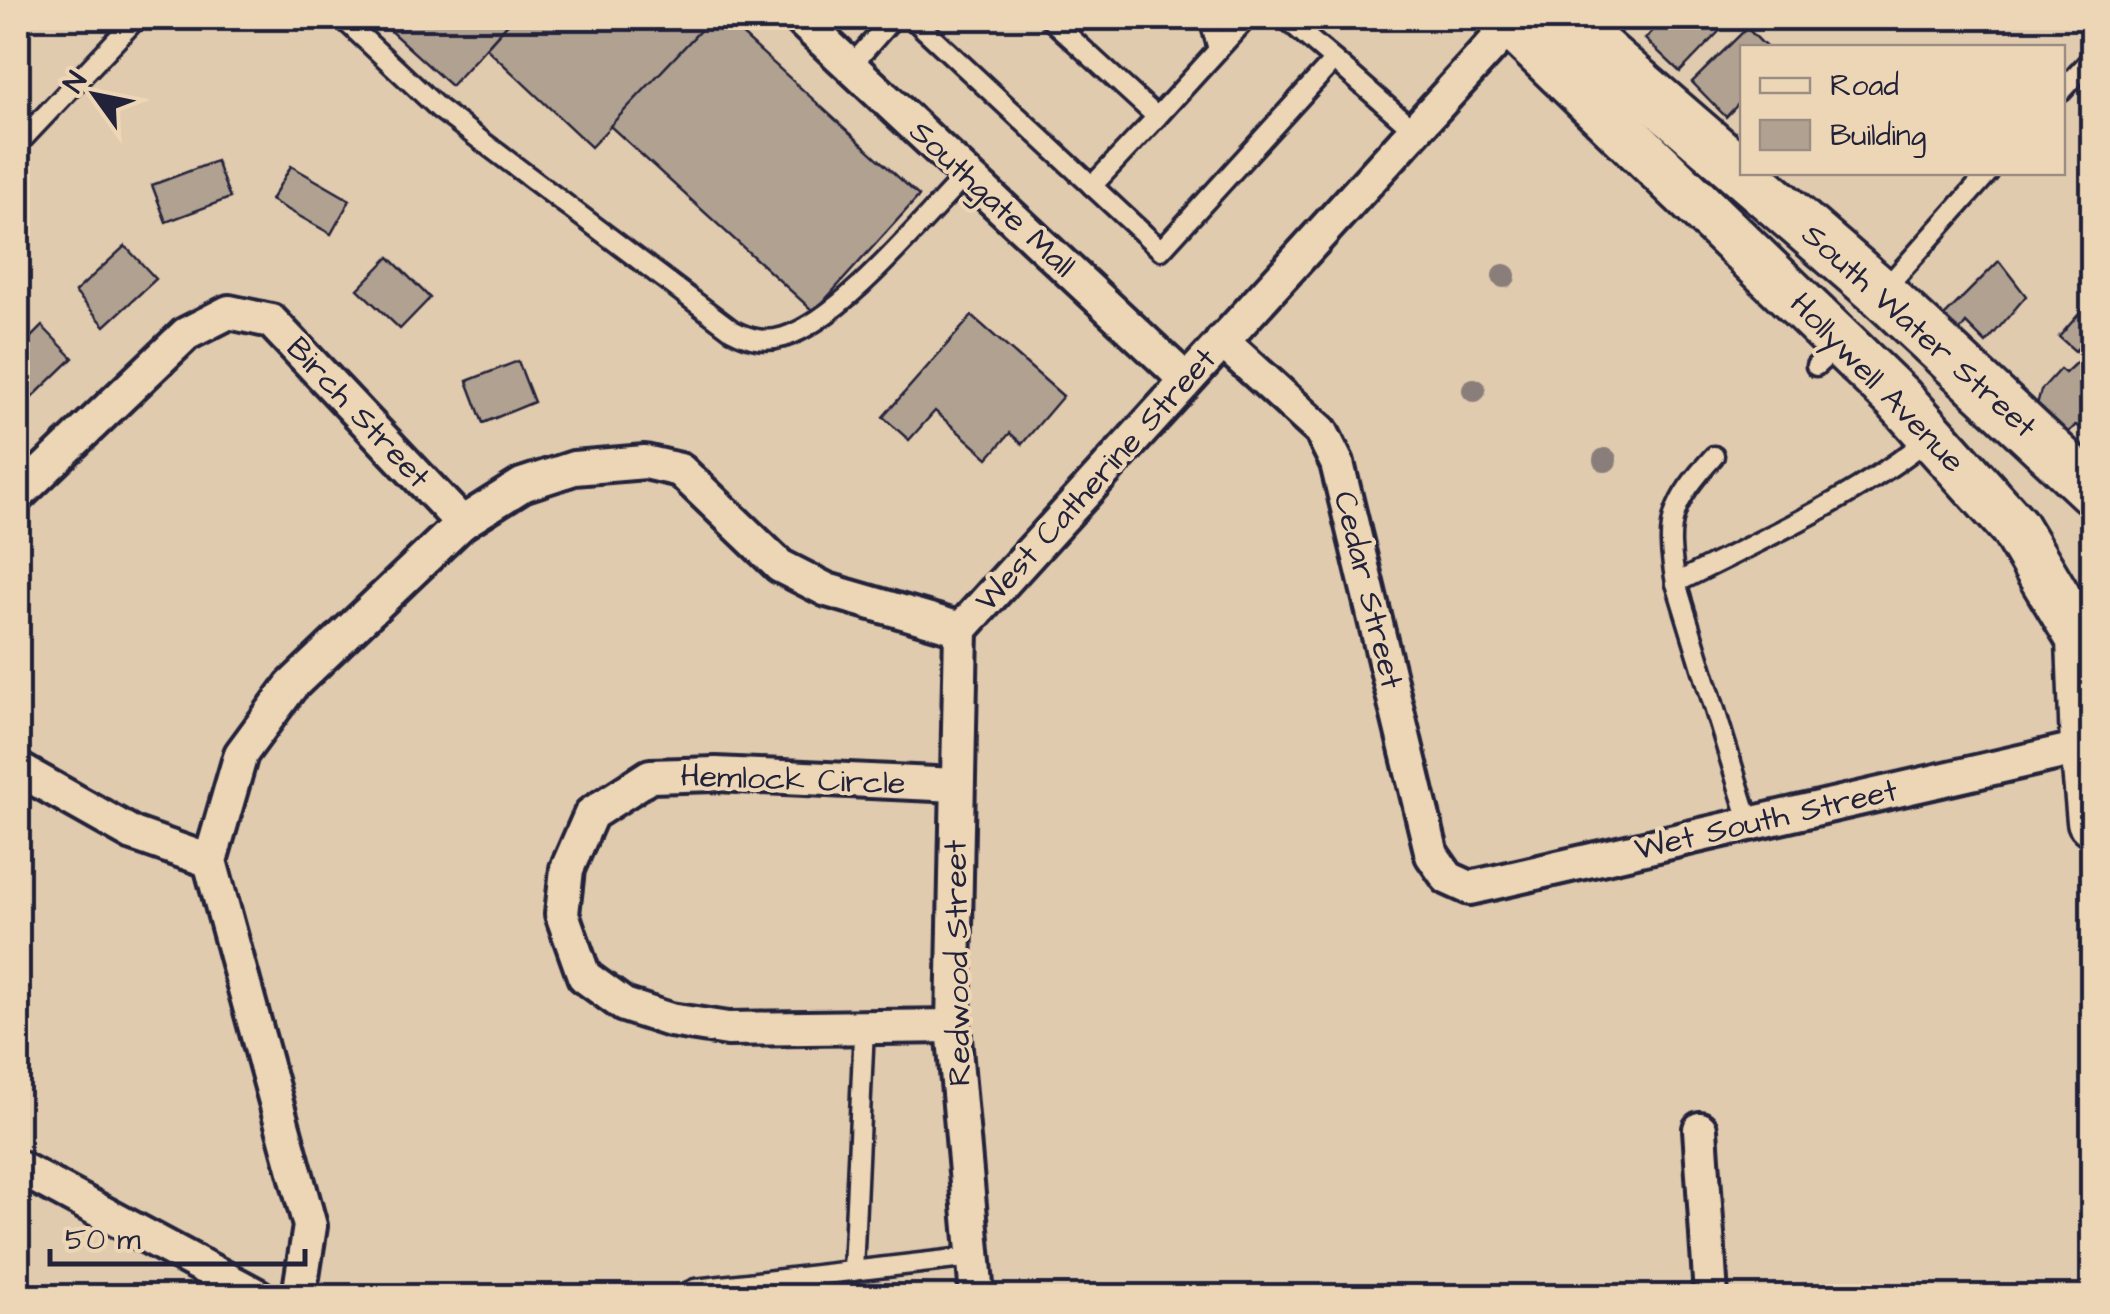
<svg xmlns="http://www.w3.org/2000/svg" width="2110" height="1314" font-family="'Architects Daughter',sans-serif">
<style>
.building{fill:#b1a191;stroke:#22223b;stroke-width:2.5}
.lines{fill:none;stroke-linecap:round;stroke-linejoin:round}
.lane-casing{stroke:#22223b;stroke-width:25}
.street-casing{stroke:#22223b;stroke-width:40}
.secondary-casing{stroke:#22223b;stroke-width:55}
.lane{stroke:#edd6b5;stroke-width:18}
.street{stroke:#edd6b5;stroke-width:32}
.secondary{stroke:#edd6b5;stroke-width:48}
.tree{fill:#8a7e7a}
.labels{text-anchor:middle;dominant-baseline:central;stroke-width:8;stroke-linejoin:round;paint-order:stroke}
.street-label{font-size:32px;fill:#22223b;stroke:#edd6b5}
</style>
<rect width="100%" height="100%" fill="#e1cbae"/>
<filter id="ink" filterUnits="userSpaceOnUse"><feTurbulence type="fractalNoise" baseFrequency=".01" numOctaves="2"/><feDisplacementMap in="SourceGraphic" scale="20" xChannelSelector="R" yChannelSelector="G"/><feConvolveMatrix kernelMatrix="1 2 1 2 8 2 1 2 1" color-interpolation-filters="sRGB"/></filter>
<g filter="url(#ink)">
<g class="building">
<polygon points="376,18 513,18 451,86"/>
<polygon points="513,18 712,18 591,147 486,48"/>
<polygon points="712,18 724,18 919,196 814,312 610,126"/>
<polygon points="1665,18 1732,18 1680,72 1645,39"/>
<polygon points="1747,28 1767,48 1742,48 1742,100 1726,117 1692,82"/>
<polygon points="216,161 230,198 166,222 152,185"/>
<polygon points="291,166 350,200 331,234 271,200"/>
<polygon points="125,246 156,279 105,326 75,292"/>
<polygon points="389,257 430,298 400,329 358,289"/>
<polygon points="1999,261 2026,296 1986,343 1966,323 1951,342 1936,324"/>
<polygon points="2092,299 2092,357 2080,346 2075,351 2059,337"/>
<polygon points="972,316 1063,396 1022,444 1010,433 988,458 935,411 909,440 883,417"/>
<polygon points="42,326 73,358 18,411 18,350"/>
<polygon points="2080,359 2092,369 2092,420 2085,430 2076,425 2061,439 2035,412 2041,390 2060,369 2065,373"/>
<polygon points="518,361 534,402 483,423 467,381"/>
</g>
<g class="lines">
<g class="lane-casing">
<g id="lane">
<path d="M342 18 438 108 732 330C749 339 765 343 784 337 842 319 922 220 967 174"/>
<polyline points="912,18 1161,250 1334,60 1414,130"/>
<polyline points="1049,18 1157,117 1247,18"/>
<polyline points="1209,18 1218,49"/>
<polyline points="1285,18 1334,60"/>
<polyline points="851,66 893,18"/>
<polyline points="2062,91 2092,58"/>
<polyline points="18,144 137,18"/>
<polyline points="1092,186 1157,117"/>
<polyline points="1883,291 1989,172"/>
<polyline points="1816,366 1841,343"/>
<path d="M1714 456C1672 503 1664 521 1676 583L1750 824"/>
<path d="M1676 583C1763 539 1856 498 1932 436"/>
<polyline points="853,1271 864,1027"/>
<polyline points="680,1296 695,1289 973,1257"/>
</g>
</g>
<g class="street-casing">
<g id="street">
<polyline points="799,18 1186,380"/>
<polyline points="1222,341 1321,431 1337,463 1432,855 1448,878 1470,888 2085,747"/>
<polyline points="18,495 186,334 229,312 271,321 462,523"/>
<polyline points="961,629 1517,18"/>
<polyline points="961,629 953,1026 977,1296"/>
<polyline points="18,769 133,834 210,861"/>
<polyline points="953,1026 728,1029 670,1020 624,1005 584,976 562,914 567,869 591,814 650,776 716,774 957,785"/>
<polyline points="1700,1129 1711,1296"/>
<polyline points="18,1167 258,1296"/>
<polyline points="299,1296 310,1226 210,861 241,754 291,686 462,523 522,485 574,468 645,462 680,470 780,566 827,590 961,629"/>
</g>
</g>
<g class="secondary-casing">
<g id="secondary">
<polyline points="1505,18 1898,398 2014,527 2081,639 2085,747 2092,821"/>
<polyline points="1563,18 1881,293 2092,490"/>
</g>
</g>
<use href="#lane" class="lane"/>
<use href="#street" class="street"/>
<use href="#secondary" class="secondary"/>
</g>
<g class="tree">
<circle cx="1504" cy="276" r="12"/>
<circle cx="1474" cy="390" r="12"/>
<circle cx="1605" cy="460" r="12"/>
</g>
</g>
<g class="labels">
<g class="street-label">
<text transform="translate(992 199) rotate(43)">Southgate Mall</text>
<text transform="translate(1919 331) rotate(42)">South Water Street</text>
<text transform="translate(1877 383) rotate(46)">Hollywell Avenue</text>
<text transform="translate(358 413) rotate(47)">Birch Street</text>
<text transform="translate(1096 480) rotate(-48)">West Catherine Street</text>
<text transform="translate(1368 590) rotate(76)">Cedar Street</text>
<text transform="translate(793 780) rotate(2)">Hemlock Circle</text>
<text transform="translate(1766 820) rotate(-13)">Wet South Street</text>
<text transform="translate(958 963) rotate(-91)">Redwood Street</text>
</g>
</g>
<rect width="2110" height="1314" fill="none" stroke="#edd6b5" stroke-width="60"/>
<rect x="30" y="30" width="2050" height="1254" fill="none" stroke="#22223b" stroke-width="4" filter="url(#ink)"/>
<rect x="1740" y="45" width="325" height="130" fill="#edd6b5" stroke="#9c8e84" stroke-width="2.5"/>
<rect x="1760" y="78" width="50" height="15" fill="#edd6b5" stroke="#9c8e84" stroke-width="2.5"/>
<text x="1830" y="95" font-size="30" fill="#22223b">Road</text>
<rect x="1760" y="120" width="50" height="30" fill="#b1a191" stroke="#9c8e84" stroke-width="2.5"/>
<text x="1830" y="145" font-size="30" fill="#22223b">Building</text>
<g transform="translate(95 95) rotate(303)" stroke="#edd6b5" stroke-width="8" paint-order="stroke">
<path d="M0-8L18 38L0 25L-18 38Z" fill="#22223b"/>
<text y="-15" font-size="28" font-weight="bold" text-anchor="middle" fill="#22223b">N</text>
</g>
<path d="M50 1249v15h255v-15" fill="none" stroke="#22223b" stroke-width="5"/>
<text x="65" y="1249" font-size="30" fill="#22223b" stroke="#edd6b5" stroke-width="8" paint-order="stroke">50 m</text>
</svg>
